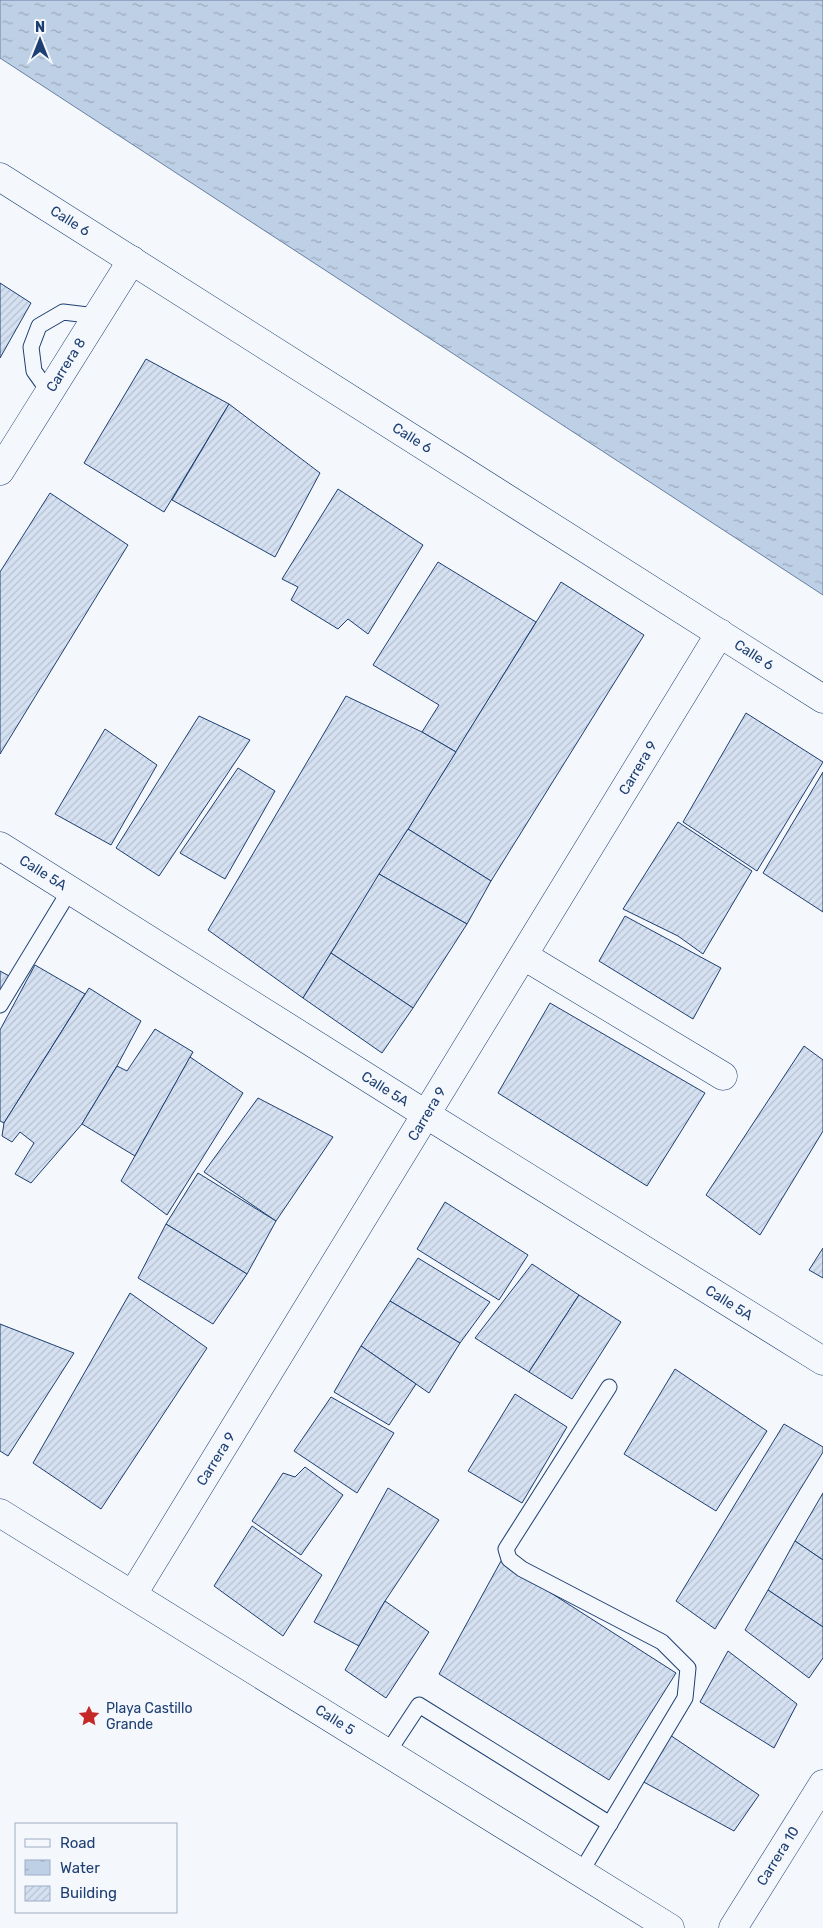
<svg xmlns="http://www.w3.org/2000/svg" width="823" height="1928" font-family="Rubik,sans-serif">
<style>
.water{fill:url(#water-ripples);stroke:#687fa3}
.building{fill:url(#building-hatch);stroke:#1d3f73}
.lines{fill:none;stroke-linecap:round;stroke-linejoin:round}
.service-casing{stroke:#1d3f73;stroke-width:17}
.minor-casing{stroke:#1d3f73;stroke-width:29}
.tertiary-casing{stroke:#1d3f73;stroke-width:29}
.service{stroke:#f4f7fb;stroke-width:15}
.minor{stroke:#f4f7fb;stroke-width:28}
.tertiary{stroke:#f4f7fb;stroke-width:28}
.labels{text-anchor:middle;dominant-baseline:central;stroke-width:4;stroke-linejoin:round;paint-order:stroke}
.street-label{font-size:14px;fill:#1d3f73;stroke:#f4f7fb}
.poi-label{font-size:14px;fill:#1d3f73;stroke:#f4f7fb;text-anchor:start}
</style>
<defs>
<pattern id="water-ripples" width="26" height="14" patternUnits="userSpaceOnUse" patternTransform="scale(1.25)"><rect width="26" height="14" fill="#bed0e5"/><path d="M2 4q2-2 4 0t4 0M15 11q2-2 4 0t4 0" fill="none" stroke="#9aaabe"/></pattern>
<pattern id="building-hatch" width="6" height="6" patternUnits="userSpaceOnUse" patternTransform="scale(1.25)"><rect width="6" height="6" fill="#d5e0f0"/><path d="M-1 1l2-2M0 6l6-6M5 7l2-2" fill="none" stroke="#b6c1d1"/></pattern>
</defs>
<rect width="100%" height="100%" fill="#f4f7fb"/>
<polygon class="water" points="0,0 823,0 823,595 0,58"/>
<g class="building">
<polygon points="0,283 31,303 0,358"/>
<polygon points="146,359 229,404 164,512 84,463"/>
<polygon points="229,404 320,473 275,557 172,500"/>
<polygon points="338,489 423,545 368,634 348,619 338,629 291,600 298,587 282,579"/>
<polygon points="50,493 128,545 0,754 0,572"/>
<polygon points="438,562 536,622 456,752 422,732 439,705 373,665"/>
<polygon points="561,582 644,635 491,881 408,829"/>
<polygon points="346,696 422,732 456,752 303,998 208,930"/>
<polygon points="746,713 823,762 757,871 683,822"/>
<polygon points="199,716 250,740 159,876 116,848"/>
<polygon points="105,729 157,765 111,845 55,814"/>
<polygon points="238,768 275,791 225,879 180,853"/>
<polygon points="823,772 823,912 763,873"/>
<polygon points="678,822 752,871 703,954 678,936 623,909"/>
<polygon points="408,829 491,881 467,924 379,874"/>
<polygon points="379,874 467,924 413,1008 331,953"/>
<polygon points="625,916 721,968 693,1019 599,961"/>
<polygon points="331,953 413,1008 382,1053 303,998"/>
<polygon points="35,965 85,994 4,1123 0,1121 0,1030"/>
<polygon points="0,971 11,977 0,996"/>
<polygon points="89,988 141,1021 117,1066 82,1124 31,1183 15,1174 34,1143 20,1132 12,1142 2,1136 4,1123"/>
<polygon points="550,1003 705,1093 647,1186 498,1093"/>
<polygon points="155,1029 193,1052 135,1156 82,1124 117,1066 127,1071"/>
<polygon points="804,1046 823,1060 823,1131 760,1235 706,1195"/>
<polygon points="190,1057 243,1093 167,1215 121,1181"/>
<polygon points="258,1098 333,1137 276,1221 204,1172"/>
<polygon points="198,1173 276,1221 247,1274 166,1224"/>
<polygon points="445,1202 528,1255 499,1300 417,1249"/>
<polygon points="166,1224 247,1274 213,1324 138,1278"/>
<polygon points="823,1248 823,1278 809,1270"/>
<polygon points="418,1258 490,1302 460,1343 390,1301"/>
<polygon points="532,1264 579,1295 529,1372 475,1338"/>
<polygon points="130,1293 207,1348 101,1509 33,1463"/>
<polygon points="579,1295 621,1322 572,1399 529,1372"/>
<polygon points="390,1301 460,1343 429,1393 361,1346"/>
<polygon points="0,1324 74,1353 8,1456 0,1451"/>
<polygon points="361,1346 416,1384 389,1425 334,1392"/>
<polygon points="675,1369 767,1431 716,1511 624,1454"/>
<polygon points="515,1394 567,1427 522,1503 468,1471"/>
<polygon points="331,1397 394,1433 357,1493 294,1451"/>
<polygon points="784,1424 823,1447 823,1452 715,1629 676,1601"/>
<polygon points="305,1467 343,1495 301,1555 252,1521 283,1473 295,1477"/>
<polygon points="388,1488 439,1520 385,1601 359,1646 314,1622"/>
<polygon points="823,1493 823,1560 795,1541"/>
<polygon points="252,1526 322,1575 283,1636 214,1586"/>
<polygon points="795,1541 823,1560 823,1627 768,1590"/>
<polygon points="501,1561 676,1673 609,1780 439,1674"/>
<polygon points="768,1590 823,1627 823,1658 809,1678 745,1630"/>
<polygon points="385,1601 429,1632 386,1698 345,1670"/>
<polygon points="728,1651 797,1704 774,1748 700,1702"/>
<polygon points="667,1733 759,1795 734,1831 640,1780"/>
</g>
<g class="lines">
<g class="service-casing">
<g id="service">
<polyline points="49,392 34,371 31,347 39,326 63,312 96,316"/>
<polyline points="0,1005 70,890"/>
<polyline points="388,1752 419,1705 610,1824"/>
<polyline points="581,1872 685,1698 688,1668 662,1642 522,1569 509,1559 506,1549 609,1387"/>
</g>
</g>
<g class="minor-casing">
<g id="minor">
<polyline points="0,471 132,260"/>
<polyline points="0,846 427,1115 823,1361"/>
<polyline points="524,956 723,1076"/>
<polyline points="133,1594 720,633"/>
<polyline points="733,1928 823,1784"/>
</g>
</g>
<g class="tertiary-casing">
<g id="tertiary">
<polyline points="0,177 823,699"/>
<polyline points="0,1513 670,1928"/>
</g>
</g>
<use href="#service" class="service"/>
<use href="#minor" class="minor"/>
<use href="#tertiary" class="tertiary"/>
</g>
<defs>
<g id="sight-bare" transform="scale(1.725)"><path d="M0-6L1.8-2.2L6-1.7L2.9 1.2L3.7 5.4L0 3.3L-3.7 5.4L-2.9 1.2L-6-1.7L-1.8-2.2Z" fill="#c62828" stroke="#f4f7fb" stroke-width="2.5" paint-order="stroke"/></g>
</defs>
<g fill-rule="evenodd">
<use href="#sight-bare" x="89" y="1716"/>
</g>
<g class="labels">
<g class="street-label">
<text transform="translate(70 221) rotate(32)">Calle 6</text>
<text transform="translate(66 365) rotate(-58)">Carrera 8</text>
<text transform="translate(412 438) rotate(32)">Calle 6</text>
<text transform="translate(754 655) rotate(33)">Calle 6</text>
<text transform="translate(638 768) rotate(-59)">Carrera 9</text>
<text transform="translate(43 873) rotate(32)">Calle 5A</text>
<text transform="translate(385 1089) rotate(32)">Calle 5A</text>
<text transform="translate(427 1114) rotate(-59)">Carrera 9</text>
<text transform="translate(729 1303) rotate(32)">Calle 5A</text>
<text transform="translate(216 1459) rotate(-58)">Carrera 9</text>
<text transform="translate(335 1720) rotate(32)">Calle 5</text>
<text transform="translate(778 1856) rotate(-58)">Carrera 10</text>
</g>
<g class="poi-label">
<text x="106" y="1708">Playa Castillo<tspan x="106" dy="16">Grande</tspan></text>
</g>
</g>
<rect x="15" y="1823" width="162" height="90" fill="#f4f7fb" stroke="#9eadc5"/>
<rect x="25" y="1839" width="25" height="8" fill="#f4f7fb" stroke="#9eadc5"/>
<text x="60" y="1848" font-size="15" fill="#1d3f73">Road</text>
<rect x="25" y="1860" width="25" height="15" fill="url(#water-ripples)" stroke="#9eadc5"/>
<text x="60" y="1873" font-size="15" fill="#1d3f73">Water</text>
<rect x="25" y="1886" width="25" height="15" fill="url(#building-hatch)" stroke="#9eadc5"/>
<text x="60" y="1898" font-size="15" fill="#1d3f73">Building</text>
<g transform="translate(40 40)" stroke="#f4f7fb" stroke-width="4" paint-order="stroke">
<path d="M0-4L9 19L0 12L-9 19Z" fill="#1d3f73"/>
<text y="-8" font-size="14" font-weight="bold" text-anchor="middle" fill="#1d3f73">N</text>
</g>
</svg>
